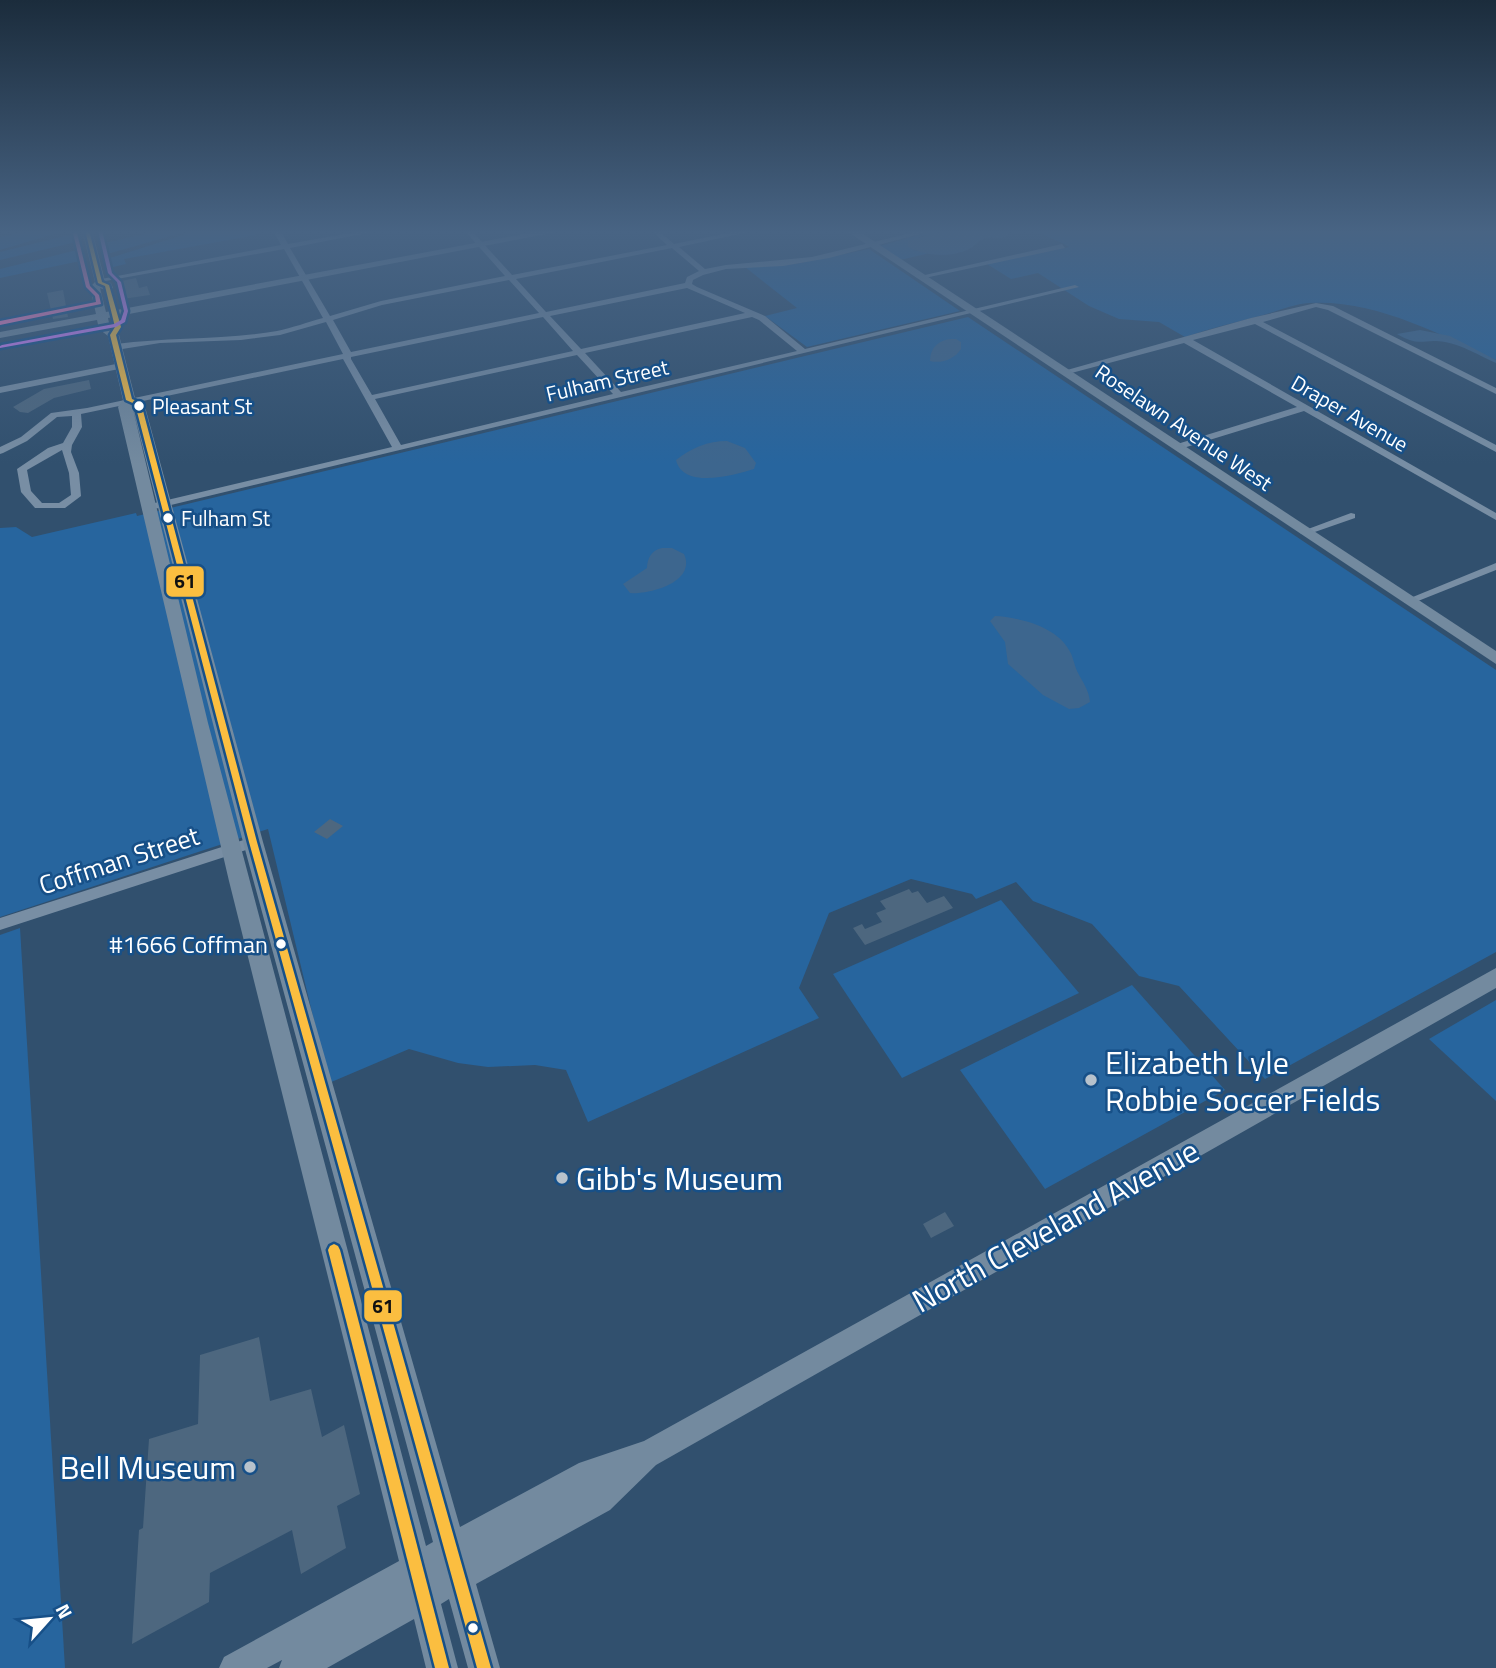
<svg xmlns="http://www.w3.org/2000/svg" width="1496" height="1668" font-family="'Titillium Web',sans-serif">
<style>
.green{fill:#27659e}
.water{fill:#3d668e}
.building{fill:#4d677f}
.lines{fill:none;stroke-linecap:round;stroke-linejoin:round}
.street{fill:#788ea4;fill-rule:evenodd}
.secondary{fill:#738a9f;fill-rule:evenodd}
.bus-1-casing{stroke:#175088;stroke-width:5}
.bus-2-casing{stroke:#175088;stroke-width:5}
.bus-3-casing{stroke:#175088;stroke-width:5}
.bus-1{fill:#fbbe40;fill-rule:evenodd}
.bus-2{fill:#d880ff;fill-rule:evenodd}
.bus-3{fill:#ff80c5;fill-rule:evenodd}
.bus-dot{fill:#fff;stroke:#175088;stroke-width:2.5}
.poi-dot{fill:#b7c2cc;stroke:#175088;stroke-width:2.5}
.labels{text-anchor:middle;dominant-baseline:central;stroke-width:5;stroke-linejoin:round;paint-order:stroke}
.far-street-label{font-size:21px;fill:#fff;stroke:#175088}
.far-bus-label{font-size:21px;fill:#fff;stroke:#175088;text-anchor:start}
.bus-label{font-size:24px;fill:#fff;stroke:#175088;text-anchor:end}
.street-label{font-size:26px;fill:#fff;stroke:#175088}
.near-poi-label{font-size:32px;fill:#fff;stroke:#175088;text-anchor:start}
.near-street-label{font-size:32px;fill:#fff;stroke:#175088}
.line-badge{stroke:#175088;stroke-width:2.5}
.pale-badge-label{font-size:19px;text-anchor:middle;font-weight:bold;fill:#111}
</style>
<rect width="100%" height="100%" fill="#31506e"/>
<g class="green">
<polygon points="36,230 67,230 0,250 0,237"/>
<polygon points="164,230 192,230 107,254 104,243"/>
<polygon points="199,230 253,230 256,235 124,259 126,264 109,268 110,258"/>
<polygon points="937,230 947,230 919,237 914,250 930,253 900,260 880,246"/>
<path d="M1033 230H1496V360C1438 334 1375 299 1309 303 1294 304 1278 311 1263 315 1237 322 1211 328 1185 337L1159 322 1119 319 1089 306 1038 273 1011 279 987 264 1069 247C1064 243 1043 235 1033 230Z"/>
<polygon points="69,235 74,236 76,242 0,260 0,252"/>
<polygon points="869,249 960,311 807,347 765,316 797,308 745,267 795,264"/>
<polygon points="77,250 80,261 0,278 0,269"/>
<polygon points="968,317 1496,670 1496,952 1265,1079 1179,986 1139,976 1092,924 1033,901 1016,882 976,899 972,894 911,879 829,913 799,988 819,1018 588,1122 566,1070 535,1065 488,1067 458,1063 409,1049 329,1083 268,829 0,917 0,528 16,527 32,537 136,513 137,516"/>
<polygon points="1001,900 1079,993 902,1078 833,974"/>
<polygon points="20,928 65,1668 0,1668 0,935"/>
<polygon points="1132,985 1225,1090 1045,1189 960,1070"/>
<polygon points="1496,1000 1496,1101 1429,1039"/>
</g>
<g class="water">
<path d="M947 230H1023L1024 231 1009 232 1008 236C998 240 991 234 981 240 977 242 974 247 969 249 952 258 925 256 908 247V241Z"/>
<path d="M1420 330 1450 336 1496 360V363C1480 356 1462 345 1445 342 1422 338 1421 348 1397 334Z"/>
<path d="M956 339 961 342V349C955 359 941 364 930 361 930 346 941 338 956 339Z"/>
<path d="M727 441 745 448 756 463 754 469C735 475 683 490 676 460 691 448 708 441 727 441Z"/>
<path d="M662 548H672L684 554C697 582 649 595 630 593L623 584 647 568C647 558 652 550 662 548Z"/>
<path d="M995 616C1019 617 1057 627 1069 650 1073 656 1074 664 1077 671 1082 681 1089 690 1090 702L1079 708 1069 709 1043 695 1008 664 1005 642 990 621Z"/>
</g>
<g class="building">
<polygon points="136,278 139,288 147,286 150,295 122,299 117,282"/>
<polygon points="63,290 68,317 53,319 47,293"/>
<polygon points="89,380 91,389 54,398 28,413 20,412 13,407 44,389"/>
<polygon points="330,819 343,826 327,839 314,832"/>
<polygon points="909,889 912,893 918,891 927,903 944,896 953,908 865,945 853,928 862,924 865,929 882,922 876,913 886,909 880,901"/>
<polygon points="945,1212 954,1226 931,1238 923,1224"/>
<polygon points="259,1337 270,1401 311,1389 322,1437 344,1425 360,1494 337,1506 346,1548 301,1574 292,1530 210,1573 209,1602 132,1644 139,1530 143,1528 149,1439 198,1424 200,1355"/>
</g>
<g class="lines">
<g class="street">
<path d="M273 230H280L288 244 367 230H383L290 248 330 316 381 301 505 276 464 230H471L512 275 667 245 651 230H658L674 244 743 230H758L679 247 705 269 726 265 812 257 923 230H935L829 258 783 266 726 269 703 275 693 280 692 284 697 287 765 316 805 349 1075 285 1079 287 146 511 142 510V506L392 447 343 359 81 414 82 427 72 445 71 452 79 473 81 496 65 508H35L21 492 17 469 48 448 63 443 72 427V416L57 417 27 441 3 453 0 454V447L21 437 51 413 87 408 343 354 326 322 280 335 241 340 160 343 116 350 112 347 116 344C169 337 224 340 277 331 292 328 308 322 323 318L284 249 100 282 96 280 281 245ZM672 248 699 271 687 277 685 283 546 312 516 279ZM509 280 539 313 351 352 333 320 382 305ZM687 288 745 313 581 349 550 316ZM543 317 573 351 372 395 351 359V357ZM752 317 759 320 797 351 621 392 585 353ZM577 355 613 394 401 445 375 399ZM62 450 69 473 71 495 59 503H42L31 491 27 470Z"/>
<polygon points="1062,244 1065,248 920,279 916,277"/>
<polygon points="1316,303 1333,306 1496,388 1496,394 1328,310 1316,307 1263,322 1496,445 1496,452 1255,324 1193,340 1496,513 1496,520 1304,411 1180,449 1174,449 1174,445 1297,407 1184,343 1064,375 1060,372 1251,318"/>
<polygon points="121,363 125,366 124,368 0,393 0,387"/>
<polygon points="1351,513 1355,514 1355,518 1309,534 1301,534 1300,532"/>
<polygon points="1496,563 1496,570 1413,603 1405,603 1403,601"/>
<polygon points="253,837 258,838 260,842 258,846 0,930 0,918"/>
</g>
<g class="secondary">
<path d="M82 230H92L105 281 111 283 113 288 108 291 100 288 106 312 545 230H567L108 318 110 328 119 335 135 398 144 403 263 842 460 1527 579 1463 644 1441 1496 968V988L656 1465 610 1510 476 1584 500 1668H468L449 1599 441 1604 458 1668H426L414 1619 327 1668H279L282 1660 267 1668H219L224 1657 399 1561 229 881 118 407 123 400 108 336 99 329 97 320 0 338V332L96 314 90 287 95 282ZM132 405 243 842 433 1542 426 1546 208 723Z"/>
<polygon points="845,230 857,230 1496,651 1496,664"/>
</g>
<g class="bus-1-casing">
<g id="bus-1">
<polygon points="85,230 89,230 102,282 109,285 121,327 116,335 132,399 141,403 257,842 491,1668 477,1668 249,842 135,404 126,400 110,335 115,327 105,286 98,283"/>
<polygon points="334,1244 338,1246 340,1250 449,1668 435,1668 328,1250 330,1246"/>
</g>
</g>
<g class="bus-2-casing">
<polygon id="bus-2" points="98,230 102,230 112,273 121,282 128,311 125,322 116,327 0,348 0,346 2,345 114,324 121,320 124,311 117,282 108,273"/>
</g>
<g class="bus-3-casing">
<polygon id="bus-3" points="75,232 77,233 90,286 99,295 101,304 0,325 0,321 96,302 95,296 86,287 73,233"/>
</g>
<use href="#bus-1" class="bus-1"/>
<use href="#bus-2" class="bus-2"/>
<use href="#bus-3" class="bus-3"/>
</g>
<linearGradient id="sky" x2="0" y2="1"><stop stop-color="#1b2c3c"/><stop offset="0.5" stop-color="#486484"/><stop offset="1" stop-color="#486484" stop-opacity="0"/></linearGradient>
<rect width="1496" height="464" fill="url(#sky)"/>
<g class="bus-dot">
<circle cx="139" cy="406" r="6"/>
<circle cx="168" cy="518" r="6"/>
<circle cx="281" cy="944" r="6"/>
<circle cx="473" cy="1628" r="6"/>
</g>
<g class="poi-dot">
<circle cx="1091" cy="1080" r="7"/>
<circle cx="562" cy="1178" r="7"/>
<circle cx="250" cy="1467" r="7"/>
</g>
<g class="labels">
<g class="far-street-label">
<text transform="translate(607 380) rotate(-13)">Fulham Street</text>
<text transform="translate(1350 413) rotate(30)">Draper Avenue</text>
<text transform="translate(1184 427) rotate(34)">Roselawn Avenue West</text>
</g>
<g class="far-bus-label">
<text x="152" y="406">Pleasant St</text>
<text x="181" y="518">Fulham St</text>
</g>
<g class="bus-label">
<text x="268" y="944">#1666 Coffman</text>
</g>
<g class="street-label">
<text transform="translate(119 860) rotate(-18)">Coffman Street</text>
</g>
<g class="near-poi-label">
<text x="1105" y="1062">Elizabeth Lyle<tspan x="1105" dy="37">Robbie Soccer Fields</tspan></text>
<text x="576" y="1178">Gibb's Museum</text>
<text x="236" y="1467" text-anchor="end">Bell Museum</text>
</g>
<g class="near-street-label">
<text transform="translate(1055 1225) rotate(-29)">North Cleveland Avenue</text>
</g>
</g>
<g class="line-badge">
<rect x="165" y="565" width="40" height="33" rx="7" fill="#fbbe40"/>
<rect x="363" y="1289" width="40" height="34" rx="7" fill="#fbbe40"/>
</g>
<g class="pale-badge-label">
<text x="185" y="588">61</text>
<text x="383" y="1313">61</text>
</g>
<g transform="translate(49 1619) rotate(63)" stroke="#175088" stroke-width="5" paint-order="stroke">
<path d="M0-5L12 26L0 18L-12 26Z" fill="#ffffff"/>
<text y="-10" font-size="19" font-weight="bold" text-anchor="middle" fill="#ffffff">N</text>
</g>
</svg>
